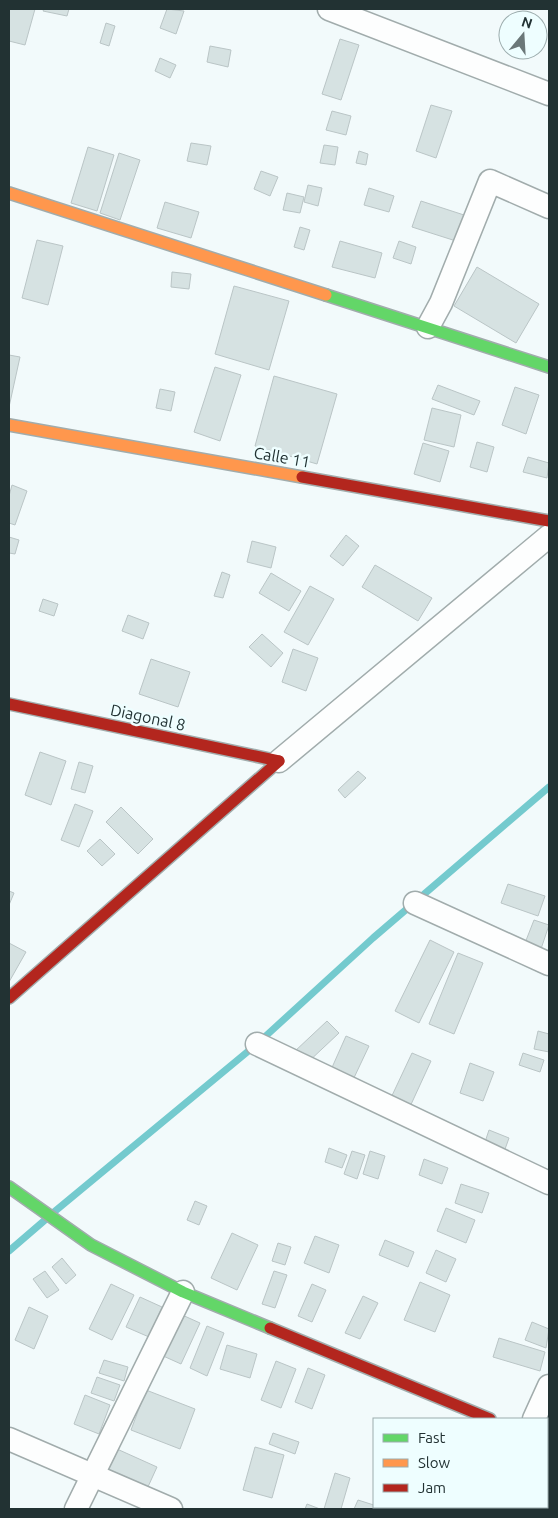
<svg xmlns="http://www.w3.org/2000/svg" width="558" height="1518" font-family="Ubuntu,sans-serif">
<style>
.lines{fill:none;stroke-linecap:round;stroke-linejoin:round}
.stream{stroke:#74cace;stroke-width:7}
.building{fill:#d6e2e2;stroke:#bac5c6}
.street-casing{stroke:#a1acac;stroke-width:25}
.fast-casing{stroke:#a1acac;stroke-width:14}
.slow-casing{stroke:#a1acac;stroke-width:14}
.jam-casing{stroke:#a1acac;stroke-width:14}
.street{stroke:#fdfefe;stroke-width:22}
.fast{stroke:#63d668;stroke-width:11}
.slow{stroke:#ff974d;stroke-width:11}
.jam{stroke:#b3261e;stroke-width:11}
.labels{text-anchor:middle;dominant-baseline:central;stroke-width:5;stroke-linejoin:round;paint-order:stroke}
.street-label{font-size:16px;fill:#223233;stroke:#eefeff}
</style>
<rect width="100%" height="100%" fill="#f2fafb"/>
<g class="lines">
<g class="stream">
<polyline points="54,1212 257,1044 373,938 549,787"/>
<polyline points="9,1251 45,1220"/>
</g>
</g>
<g class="building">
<polygon points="9,9 35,9 25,45 9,41"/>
<polygon points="44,9 69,9 67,16 43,11"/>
<polygon points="167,9 184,11 176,34 160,28"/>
<polygon points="106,23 115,26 109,46 100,43"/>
<polygon points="340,39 359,45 341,100 322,94"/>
<polygon points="210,46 231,50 228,67 207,62"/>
<polygon points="160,58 176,65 170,78 155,71"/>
<polygon points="431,105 452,111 436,158 416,151"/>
<polygon points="332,111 351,116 346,135 326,130"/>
<polygon points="191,143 211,146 207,165 187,161"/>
<polygon points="324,145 338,147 335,165 320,163"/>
<polygon points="88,147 114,155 97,211 71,203"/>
<polygon points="359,151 368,154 366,165 356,163"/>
<polygon points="119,153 140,160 120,220 100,213"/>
<polygon points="261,171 278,177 270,196 254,189"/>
<polygon points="308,185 322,188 318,206 304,202"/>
<polygon points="369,188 394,196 389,212 364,205"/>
<polygon points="287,193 304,197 300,213 283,210"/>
<polygon points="421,201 464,215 456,241 412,227"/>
<polygon points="165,202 199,212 191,238 157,228"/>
<polygon points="300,227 310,230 304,250 294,247"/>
<polygon points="37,240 63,246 48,305 22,298"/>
<polygon points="340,241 382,253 375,278 332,267"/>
<polygon points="399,241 416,247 411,264 393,258"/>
<polygon points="477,267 539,304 516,343 454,306"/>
<polygon points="172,272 191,274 189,289 171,287"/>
<polygon points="234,286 289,301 269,370 215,354"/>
<polygon points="9,355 20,357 9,407"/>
<polygon points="215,367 241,375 220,441 194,432"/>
<polygon points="274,376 337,394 317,464 255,446"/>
<polygon points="438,385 480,401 474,415 432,399"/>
<polygon points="515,387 539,395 526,434 502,425"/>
<polygon points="160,389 175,392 171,411 156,408"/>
<polygon points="432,408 461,415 454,447 424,440"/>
<polygon points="477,442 494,447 487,472 470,467"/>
<polygon points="423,443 449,451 440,482 414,474"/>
<polygon points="528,457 549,463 547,478 523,472"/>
<polygon points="12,485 27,491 15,525 9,523 9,496"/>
<polygon points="346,535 359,546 343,566 330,556"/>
<polygon points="9,537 19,540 15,554 9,553"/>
<polygon points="252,541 276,547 271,568 247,562"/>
<polygon points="375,565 432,598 418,621 362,587"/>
<polygon points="222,572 230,575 223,598 214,596"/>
<polygon points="271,573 301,591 289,611 259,593"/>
<polygon points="310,586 334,599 308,645 284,632"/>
<polygon points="43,599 58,604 54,616 39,611"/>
<polygon points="128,615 149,623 143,639 122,631"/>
<polygon points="262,634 283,653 271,667 249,647"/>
<polygon points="293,649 318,658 306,691 282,682"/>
<polygon points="151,659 190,672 178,707 139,694"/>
<polygon points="40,752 66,761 51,805 25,795"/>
<polygon points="79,762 93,766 85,793 71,789"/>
<polygon points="358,771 366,778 345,798 338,790"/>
<polygon points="75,804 93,811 79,847 61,840"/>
<polygon points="121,807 153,839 138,854 106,822"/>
<polygon points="100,839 115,854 102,866 87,851"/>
<polygon points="508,884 545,896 538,916 501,903"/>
<polygon points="9,891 14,893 9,905"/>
<polygon points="534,920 549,925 541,949 525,943"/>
<polygon points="430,940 454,952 419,1023 395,1011"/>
<polygon points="9,943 26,952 9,982"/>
<polygon points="458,953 483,963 454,1034 429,1024"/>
<polygon points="327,1021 339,1033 306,1064 294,1052"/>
<polygon points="538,1031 549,1034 549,1052 534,1049"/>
<polygon points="346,1036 369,1046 352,1082 330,1072"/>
<polygon points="412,1053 431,1061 408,1111 389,1102"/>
<polygon points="523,1053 544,1060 540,1072 519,1065"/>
<polygon points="470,1063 494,1072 483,1101 460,1093"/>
<polygon points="489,1130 509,1138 504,1152 484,1145"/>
<polygon points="329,1148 347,1155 342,1168 325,1162"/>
<polygon points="352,1151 365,1155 357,1179 344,1174"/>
<polygon points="370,1151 385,1156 378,1179 363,1174"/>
<polygon points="424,1159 448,1168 442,1184 419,1175"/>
<polygon points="461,1184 489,1193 482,1213 455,1203"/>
<polygon points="195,1201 207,1206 199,1225 187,1220"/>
<polygon points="446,1208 475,1220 466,1243 437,1231"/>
<polygon points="232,1233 258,1245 237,1290 211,1278"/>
<polygon points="315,1236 339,1245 329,1273 304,1263"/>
<polygon points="385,1240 414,1252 408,1267 379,1255"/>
<polygon points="278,1243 291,1247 285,1265 272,1261"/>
<polygon points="436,1250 456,1259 446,1282 426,1273"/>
<polygon points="62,1258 76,1275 66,1284 52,1267"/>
<polygon points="45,1271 59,1290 47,1298 33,1279"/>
<polygon points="274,1271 287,1275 275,1308 262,1304"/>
<polygon points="420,1282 450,1295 435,1332 404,1320"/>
<polygon points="111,1284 134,1295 112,1340 89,1329"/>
<polygon points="312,1284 326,1290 312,1322 298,1316"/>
<polygon points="363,1296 378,1303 360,1339 345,1333"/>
<polygon points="140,1297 162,1307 149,1337 126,1327"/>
<polygon points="29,1307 48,1316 34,1349 15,1340"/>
<polygon points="180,1314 200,1323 181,1364 161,1355"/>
<polygon points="532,1322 549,1329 546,1348 525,1340"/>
<polygon points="207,1326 224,1333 207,1376 190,1368"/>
<polygon points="499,1338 545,1352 540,1371 493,1357"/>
<polygon points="227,1345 257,1354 250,1378 220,1369"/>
<polygon points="104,1360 128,1367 124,1381 99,1373"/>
<polygon points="276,1361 296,1369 281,1408 261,1400"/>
<polygon points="308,1368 325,1375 312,1409 295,1402"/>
<polygon points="97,1377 120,1385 114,1401 91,1393"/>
<polygon points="146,1390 195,1409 180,1449 131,1430"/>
<polygon points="85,1395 110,1405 99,1434 74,1424"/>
<polygon points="273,1433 299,1442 295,1454 269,1444"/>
<polygon points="255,1447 284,1455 272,1498 243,1490"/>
<polygon points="117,1449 157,1467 147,1489 107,1471"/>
<polygon points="335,1473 350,1478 341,1509 324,1509"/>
<polygon points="547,1475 549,1476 549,1509 519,1509 520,1507 547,1507"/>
<polygon points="358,1500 380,1507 379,1509 354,1509"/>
<polygon points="307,1504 320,1509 305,1509"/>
</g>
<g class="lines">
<g class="street-casing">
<g id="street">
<polyline points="329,9 549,94"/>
<polyline points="428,327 441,303 490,181 549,207"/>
<polyline points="279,761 549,536"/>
<polyline points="415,903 549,964"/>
<polyline points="257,1044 549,1183"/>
<polyline points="534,1419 549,1386"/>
<polyline points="9,1439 171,1509"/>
<polyline points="547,1442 549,1443"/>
<polyline points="76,1509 183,1292"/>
<polyline points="494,1509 495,1507"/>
</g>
</g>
<g class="fast-casing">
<g id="fast">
<polyline points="326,295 549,367"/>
<polyline points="9,1187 91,1245 183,1292 270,1328"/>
</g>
</g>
<g class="slow-casing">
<g id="slow">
<polyline points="9,193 326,295"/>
<polyline points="9,425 302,477"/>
</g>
</g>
<g class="jam-casing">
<g id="jam">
<polyline points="302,477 549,521"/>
<polyline points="9,704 279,761"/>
<polyline points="9,998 279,761"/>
<polyline points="270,1328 490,1419"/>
</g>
</g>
<use href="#street" class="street"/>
<use href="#fast" class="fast"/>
<use href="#slow" class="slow"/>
<use href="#jam" class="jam"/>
</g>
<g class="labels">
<g class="street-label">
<text transform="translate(282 457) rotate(10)">Calle 11</text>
<text transform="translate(148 717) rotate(12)">Diagonal 8</text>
</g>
</g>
<rect width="558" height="1518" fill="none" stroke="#223233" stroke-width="20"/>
<rect x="373" y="1418" width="175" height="90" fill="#eefeff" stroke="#9cacad"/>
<rect x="383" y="1434" width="25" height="8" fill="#63d668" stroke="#9cacad"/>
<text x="418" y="1443" font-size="15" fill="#223233">Fast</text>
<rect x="383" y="1459" width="25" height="8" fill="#ff974d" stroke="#9cacad"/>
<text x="418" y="1468" font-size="15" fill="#223233">Slow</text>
<rect x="383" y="1484" width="25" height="8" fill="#b3261e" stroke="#9cacad"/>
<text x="418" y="1493" font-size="15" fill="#223233">Jam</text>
<g transform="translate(523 35) rotate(18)"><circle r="24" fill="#eefeff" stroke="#9cacad"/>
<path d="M0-4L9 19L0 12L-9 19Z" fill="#6b7879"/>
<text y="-8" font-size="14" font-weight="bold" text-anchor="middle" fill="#223233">N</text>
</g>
</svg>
